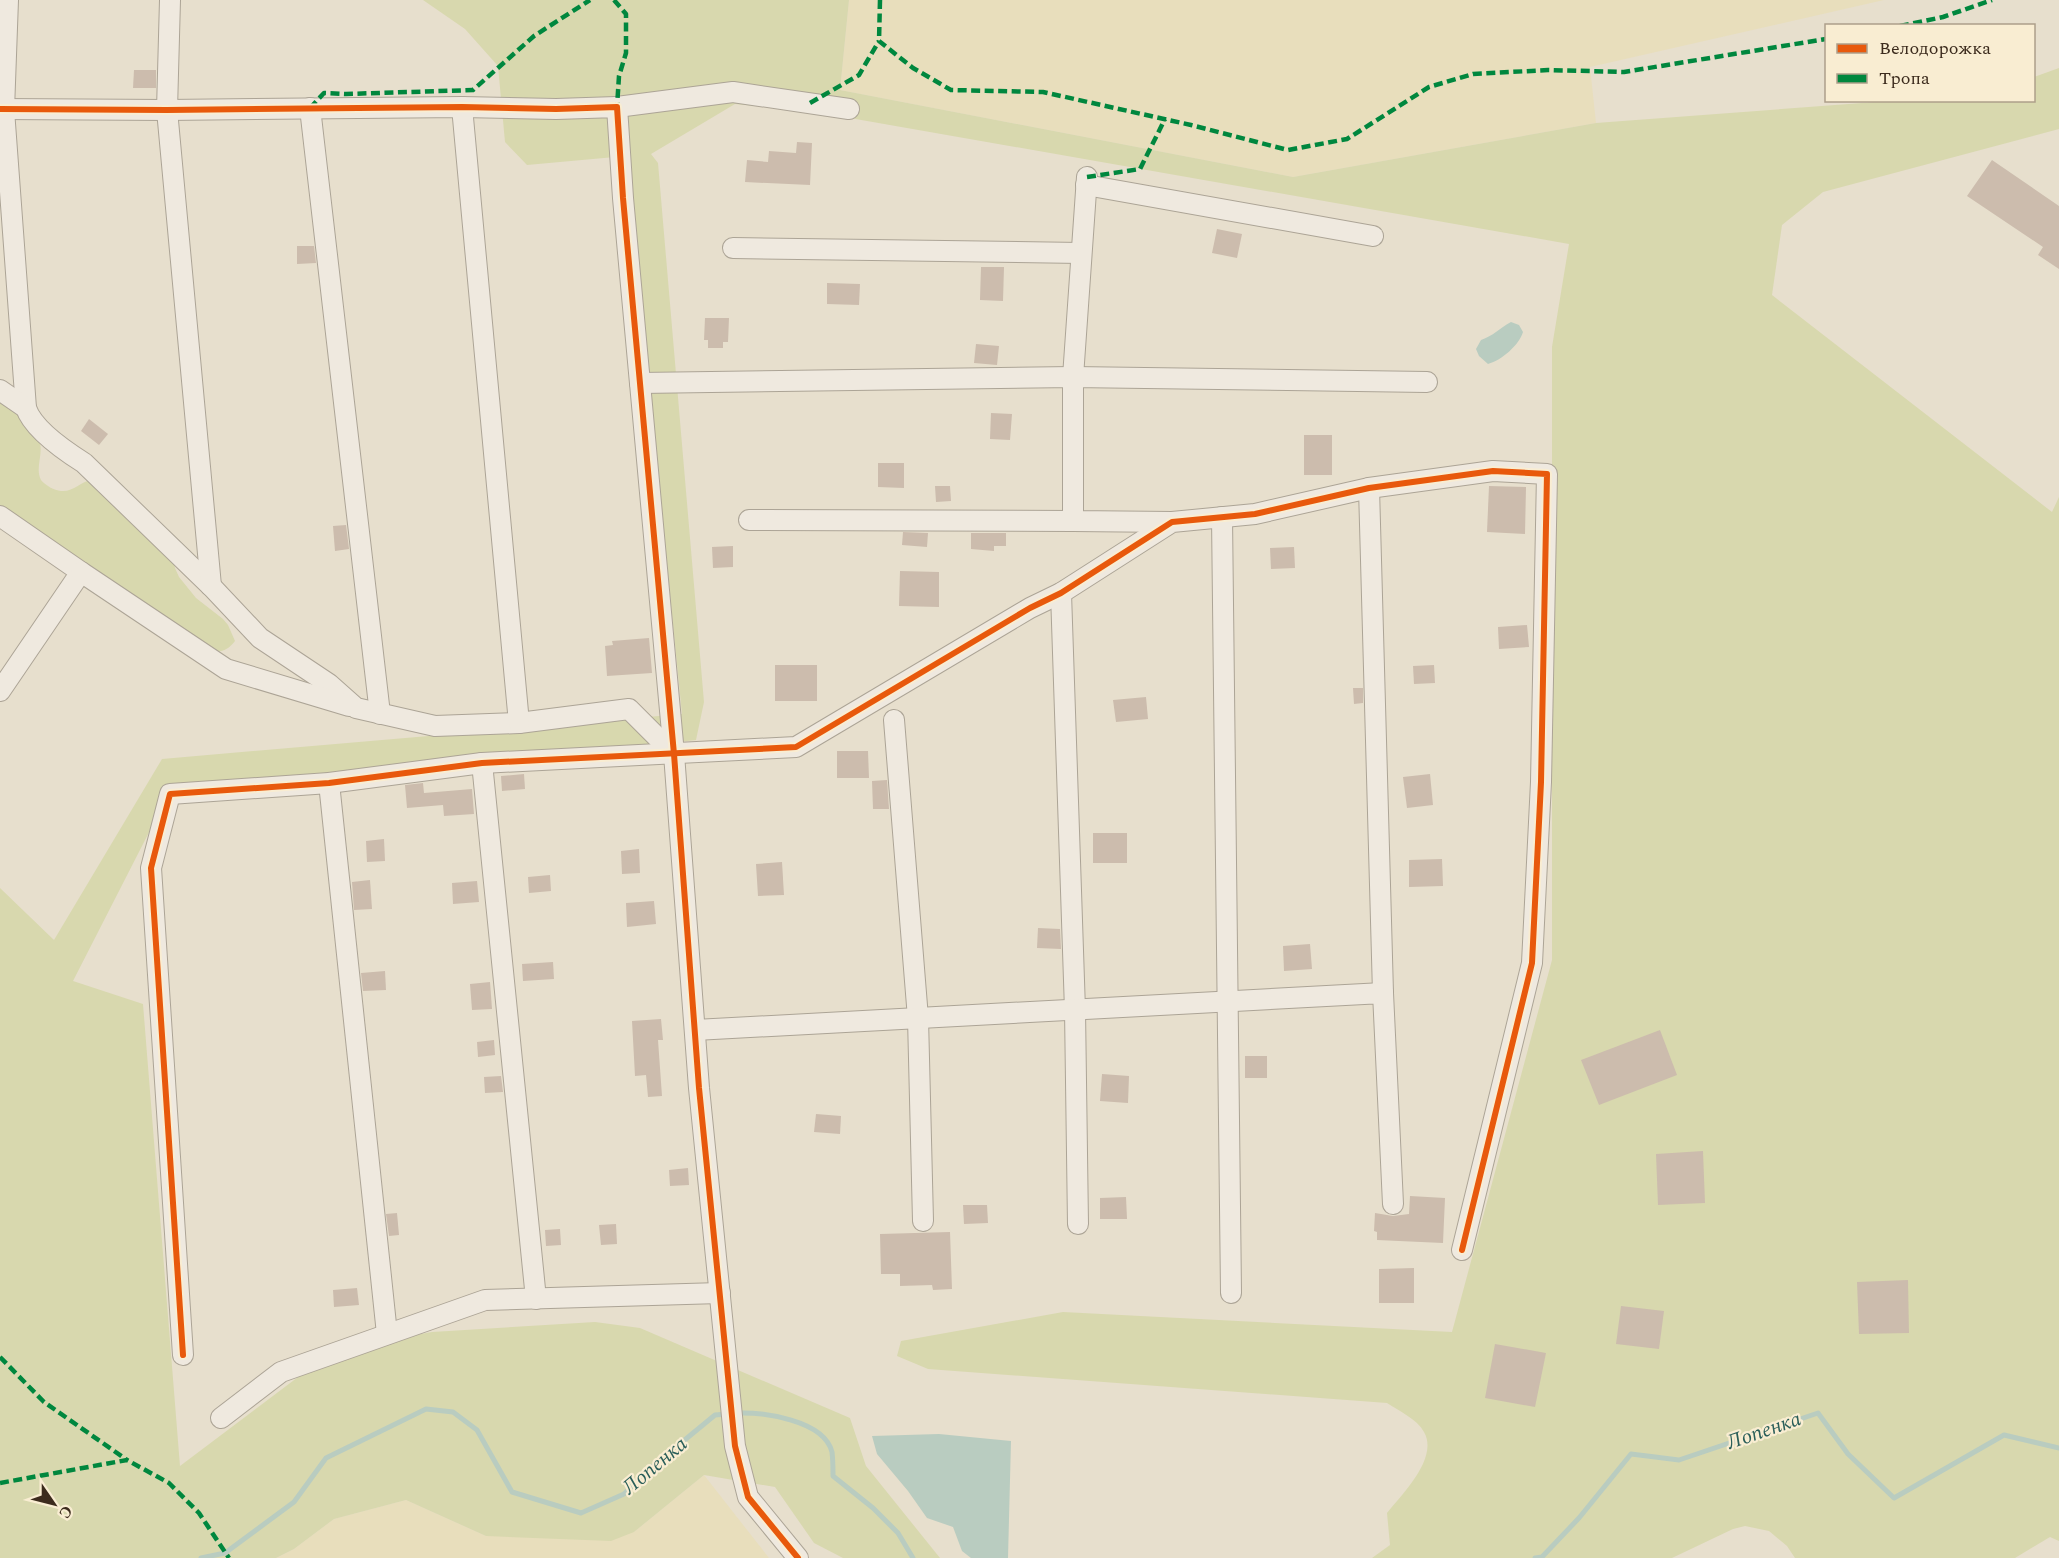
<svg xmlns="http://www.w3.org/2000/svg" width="2059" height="1558" font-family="Spectral,serif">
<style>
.farmland{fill:#e8debc}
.green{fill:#d8d8ae}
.water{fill:#b9ccc0}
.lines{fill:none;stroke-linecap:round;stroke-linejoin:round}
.stream{stroke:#b9ccc0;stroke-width:5}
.building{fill:#ccbcad}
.minor-casing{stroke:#aca496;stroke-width:22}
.minor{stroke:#efe9df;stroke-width:20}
.quiet{stroke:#00873e;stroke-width:4.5;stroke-dasharray:9 4.5;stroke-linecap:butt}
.cycleway-casing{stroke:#f9edd2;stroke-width:10}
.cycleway{stroke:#e8590c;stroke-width:6}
.labels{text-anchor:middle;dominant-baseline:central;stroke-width:4.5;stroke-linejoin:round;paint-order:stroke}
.water-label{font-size:21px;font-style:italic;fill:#2a5e59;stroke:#f9edd2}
</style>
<rect width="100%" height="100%" fill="#e7dfcd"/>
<g class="farmland">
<polygon points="849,0 1884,0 1590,67 1596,123 1293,177 840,90"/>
<polygon points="704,1475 769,1558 276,1558 294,1549 334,1519 406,1500 486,1536 634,1532"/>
</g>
<g class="green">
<path d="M423 0H849L840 90 1293 177 1596 123 1889 101 2034 100V77L2059 68V129L1823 192 1782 225 1772 295 2052 512 2059 497V1541L2050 1537 2015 1558H1795L1787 1546 1769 1531 1745 1526 1733 1529 1672 1558H1372L1390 1545 1387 1513C1402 1494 1439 1458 1424 1432 1417 1419 1399 1411 1387 1403L928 1369 897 1356 901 1341 1063 1312 1452 1332 1552 960V347L1569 244 810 111 735 104 651 154 658 163 704 702 696 740 165 801 73 981 143 1004 180 1466 314 1365 370 1343 432 1332 595 1322 640 1328 850 1418 866 1466 940 1558H843L814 1543 775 1487 704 1475 634 1532 611 1541 486 1536 406 1500 334 1519 294 1549 276 1558H0V888L54 940 162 759 682 714 626 156 527 165 505 142 498 66 465 29Z"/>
<path d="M0 386C15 402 36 420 40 443 43 455 35 468 41 480 46 486 54 490 61 491 74 492 80 482 91 480L172 551 175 568 179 577 196 598 223 619 228 625 235 641C226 653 216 654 204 647L0 505Z"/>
</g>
<g class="water">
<path d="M1511 322 1519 325 1523 332C1519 345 1502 360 1488 364L1479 356 1476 349 1481 340C1493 336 1500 328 1511 322Z"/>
<polygon points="939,1434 1011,1441 1008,1558 971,1558 962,1551 953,1527 927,1518 908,1491 877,1454 872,1436"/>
</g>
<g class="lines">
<g class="stream">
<path d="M736 1413C763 1412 824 1420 832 1452 833 1460 833 1469 833 1476L873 1508 898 1533 913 1558"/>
<polyline points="201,1558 225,1553 294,1502 326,1458 426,1409 453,1412 477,1430 512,1492 581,1513 624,1494 647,1471 715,1415 727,1414"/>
<polyline points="1535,1558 1542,1557 1579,1518 1631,1454 1679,1460 1818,1413 1848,1454 1894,1498 2004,1435 2059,1448"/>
</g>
</g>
<g class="building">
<polygon points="134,70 156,70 156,88 133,88"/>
<polygon points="797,142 812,143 810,185 745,182 747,160 768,162 769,151 796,153"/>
<polygon points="1992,160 2059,206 2059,269 2038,255 2043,247 1967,196"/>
<polygon points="1217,229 1242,234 1237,258 1212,253"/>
<polygon points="297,246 314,246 316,263 297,264"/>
<polygon points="981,267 1004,267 1003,301 980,300"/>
<polygon points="827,283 860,284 859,305 827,304"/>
<polygon points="705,318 729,318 728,342 723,342 723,348 708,348 708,340 704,340"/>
<polygon points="976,344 999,346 997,365 974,363"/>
<polygon points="991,413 1012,414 1010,440 990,439"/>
<polygon points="89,419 108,434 99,445 81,431"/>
<rect x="1304" y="435" width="28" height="40"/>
<polygon points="878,463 904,463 904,488 878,487"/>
<polygon points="935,486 950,486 951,501 936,502"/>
<polygon points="1489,486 1526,487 1525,534 1487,532"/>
<polygon points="346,525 349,549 335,551 333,526"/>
<polygon points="903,532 928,533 927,547 902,545"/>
<polygon points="971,533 1006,533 1006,546 994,546 994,551 971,549"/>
<polygon points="733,546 733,567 713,568 712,547"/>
<polygon points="1294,547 1295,568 1271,569 1270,548"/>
<polygon points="900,571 939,572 939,607 899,606"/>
<polygon points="1527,625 1529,647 1499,649 1498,627"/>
<polygon points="649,638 652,673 607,676 605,646 613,645 612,641"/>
<rect x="775" y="665" width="42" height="36"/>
<polygon points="1434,665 1435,683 1414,684 1413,666"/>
<polygon points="1353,688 1363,688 1363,703 1354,704"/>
<polygon points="1146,697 1148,719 1116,722 1113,700"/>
<polygon points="837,751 868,751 869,778 837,778"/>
<polygon points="524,774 525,789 502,791 501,776"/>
<polygon points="1430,774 1433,805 1407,808 1403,777"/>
<polygon points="887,780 889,809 873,809 872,781"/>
<polygon points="423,783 424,793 472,789 474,814 444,816 443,805 407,808 405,785"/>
<rect x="1093" y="833" width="34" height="30"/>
<polygon points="384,839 385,861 367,862 366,841"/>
<polygon points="639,849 640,873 622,874 621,851"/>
<polygon points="1442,859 1443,886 1409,887 1409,860"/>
<polygon points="782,862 784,895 758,896 756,864"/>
<polygon points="550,875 551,891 529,893 528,877"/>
<polygon points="370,880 372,909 354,910 352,882"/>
<polygon points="477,881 479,902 453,904 452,883"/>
<polygon points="654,901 656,924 627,927 626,903"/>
<polygon points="1038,928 1060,929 1061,949 1037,948"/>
<polygon points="1310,944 1312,969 1284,971 1283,946"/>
<polygon points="553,962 554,979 523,981 522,964"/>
<polygon points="385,971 386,990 363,991 361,973"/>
<polygon points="490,982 492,1009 472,1010 470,984"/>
<polygon points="661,1019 663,1040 658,1040 662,1096 648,1097 646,1075 635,1076 632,1021"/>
<polygon points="1660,1030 1677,1075 1599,1105 1581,1060"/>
<polygon points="494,1040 495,1055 478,1057 477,1042"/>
<rect x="1245" y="1056" width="22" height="22"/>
<polygon points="1102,1074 1129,1076 1128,1103 1100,1101"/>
<polygon points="501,1076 503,1092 485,1093 484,1077"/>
<polygon points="816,1114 841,1116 840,1134 814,1132"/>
<polygon points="1703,1151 1705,1203 1658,1205 1656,1154"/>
<polygon points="688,1168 689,1185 670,1186 669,1170"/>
<polygon points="1410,1196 1445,1198 1443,1243 1377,1240 1377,1232 1374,1231 1375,1213 1393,1216 1409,1214"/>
<polygon points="1126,1197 1127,1219 1100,1219 1100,1198"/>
<polygon points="963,1205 987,1205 988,1223 964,1224"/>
<polygon points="397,1213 399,1235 389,1236 386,1214"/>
<polygon points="616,1224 617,1244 601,1245 599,1225"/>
<polygon points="560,1229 561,1245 546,1246 545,1230"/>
<polygon points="950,1232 952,1289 933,1290 932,1285 900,1286 900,1274 881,1274 880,1234"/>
<polygon points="1414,1268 1414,1303 1379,1303 1379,1269"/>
<polygon points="1908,1280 1909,1333 1859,1334 1857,1282"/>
<polygon points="357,1288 359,1305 334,1307 333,1290"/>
<polygon points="1621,1306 1664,1311 1659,1349 1616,1344"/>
<polygon points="1495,1344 1546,1353 1535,1407 1485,1398"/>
</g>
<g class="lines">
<g class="minor-casing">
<g id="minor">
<path d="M8 0 4 110 26 408C33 429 65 451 84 463L211 586 260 638 329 684 356 708 435 726 519 723 629 709 674 754"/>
<polyline points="170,0 167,110 211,586"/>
<polyline points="462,107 519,723"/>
<polyline points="617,107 733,92 849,109"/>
<polyline points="310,108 380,714"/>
<polyline points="0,109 167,110 462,107 556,109 617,107 623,198 674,754 699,1088 735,1446 748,1497 798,1558"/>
<polyline points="1087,177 1073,377 1073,521 1172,522"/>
<polyline points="1086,185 1373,236"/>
<polyline points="733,248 1081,253"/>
<polyline points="640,383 1073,377 1427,382"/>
<polyline points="0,390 26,408"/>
<polyline points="1369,488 1383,993"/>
<polyline points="0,516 81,572 0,691"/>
<polyline points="1222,517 1231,1293"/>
<polyline points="749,520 1073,521"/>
<polyline points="81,572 226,669 349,706"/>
<polyline points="1061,593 1075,1010 1078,1224"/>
<polyline points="894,720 918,1018 923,1221"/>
<polyline points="482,763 536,1299"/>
<polyline points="329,783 387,1334"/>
<polyline points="695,1030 1383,993 1393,1204"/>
<polyline points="183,1355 151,868 170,794 329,783 482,763 796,747 1030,608 1061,593 1172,522 1255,514 1369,488 1493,471 1547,474 1541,782 1532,963 1462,1250"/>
<polyline points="221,1418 281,1372 485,1300 720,1293"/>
</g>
</g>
<use href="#minor" class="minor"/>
<g class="quiet">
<polyline points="614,0 626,14 626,53 619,76 617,107"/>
<polyline points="880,0 879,41 913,68 951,90 1043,92 1191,125 1288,150 1347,139 1429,87 1473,74 1548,70 1624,72 1826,39"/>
<polyline points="1900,26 1943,17 1992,0"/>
<polyline points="810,103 859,75 879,41"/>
<polyline points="310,108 324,93 346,94 473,90 534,36 590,0"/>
<polyline points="1087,177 1140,169 1165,119"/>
<polyline points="0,1357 44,1402 127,1460"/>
<polyline points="0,1483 127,1460 169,1483 199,1513 229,1558"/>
</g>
<g class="cycleway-casing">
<g id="cycleway">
<polyline points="0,109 167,110 462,107 556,109 617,107 623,198 674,754 699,1088 735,1446 748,1497 798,1558"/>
<polyline points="183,1355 151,868 170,794 329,783 482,763 796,747 1030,608 1061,593 1172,522 1255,514 1369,488 1493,471 1547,474 1541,782 1532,963 1462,1250"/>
</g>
</g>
<use href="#cycleway" class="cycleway"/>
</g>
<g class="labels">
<g class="water-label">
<text transform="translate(1764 1431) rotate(-19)">Лопенка</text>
<text transform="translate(655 1466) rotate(-40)">Лопенка</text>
</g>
</g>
<rect x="1825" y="24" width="210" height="78" fill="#f9edd2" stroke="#ad9f8a" stroke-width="1.5"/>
<rect x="1837" y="44" width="30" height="9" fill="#e8590c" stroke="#ad9f8a" stroke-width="1.5"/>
<text x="1879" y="54" font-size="18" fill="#3c2b1d">Велодорожка</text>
<rect x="1837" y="74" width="30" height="9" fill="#00873e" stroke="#ad9f8a" stroke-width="1.5"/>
<text x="1879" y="84" font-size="18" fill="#3c2b1d">Тропа</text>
<g transform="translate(54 1504) rotate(125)" stroke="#f9edd2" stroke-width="4.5" paint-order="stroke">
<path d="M0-4.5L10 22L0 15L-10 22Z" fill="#3c2b1d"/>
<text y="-9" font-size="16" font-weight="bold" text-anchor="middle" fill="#3c2b1d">С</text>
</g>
</svg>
